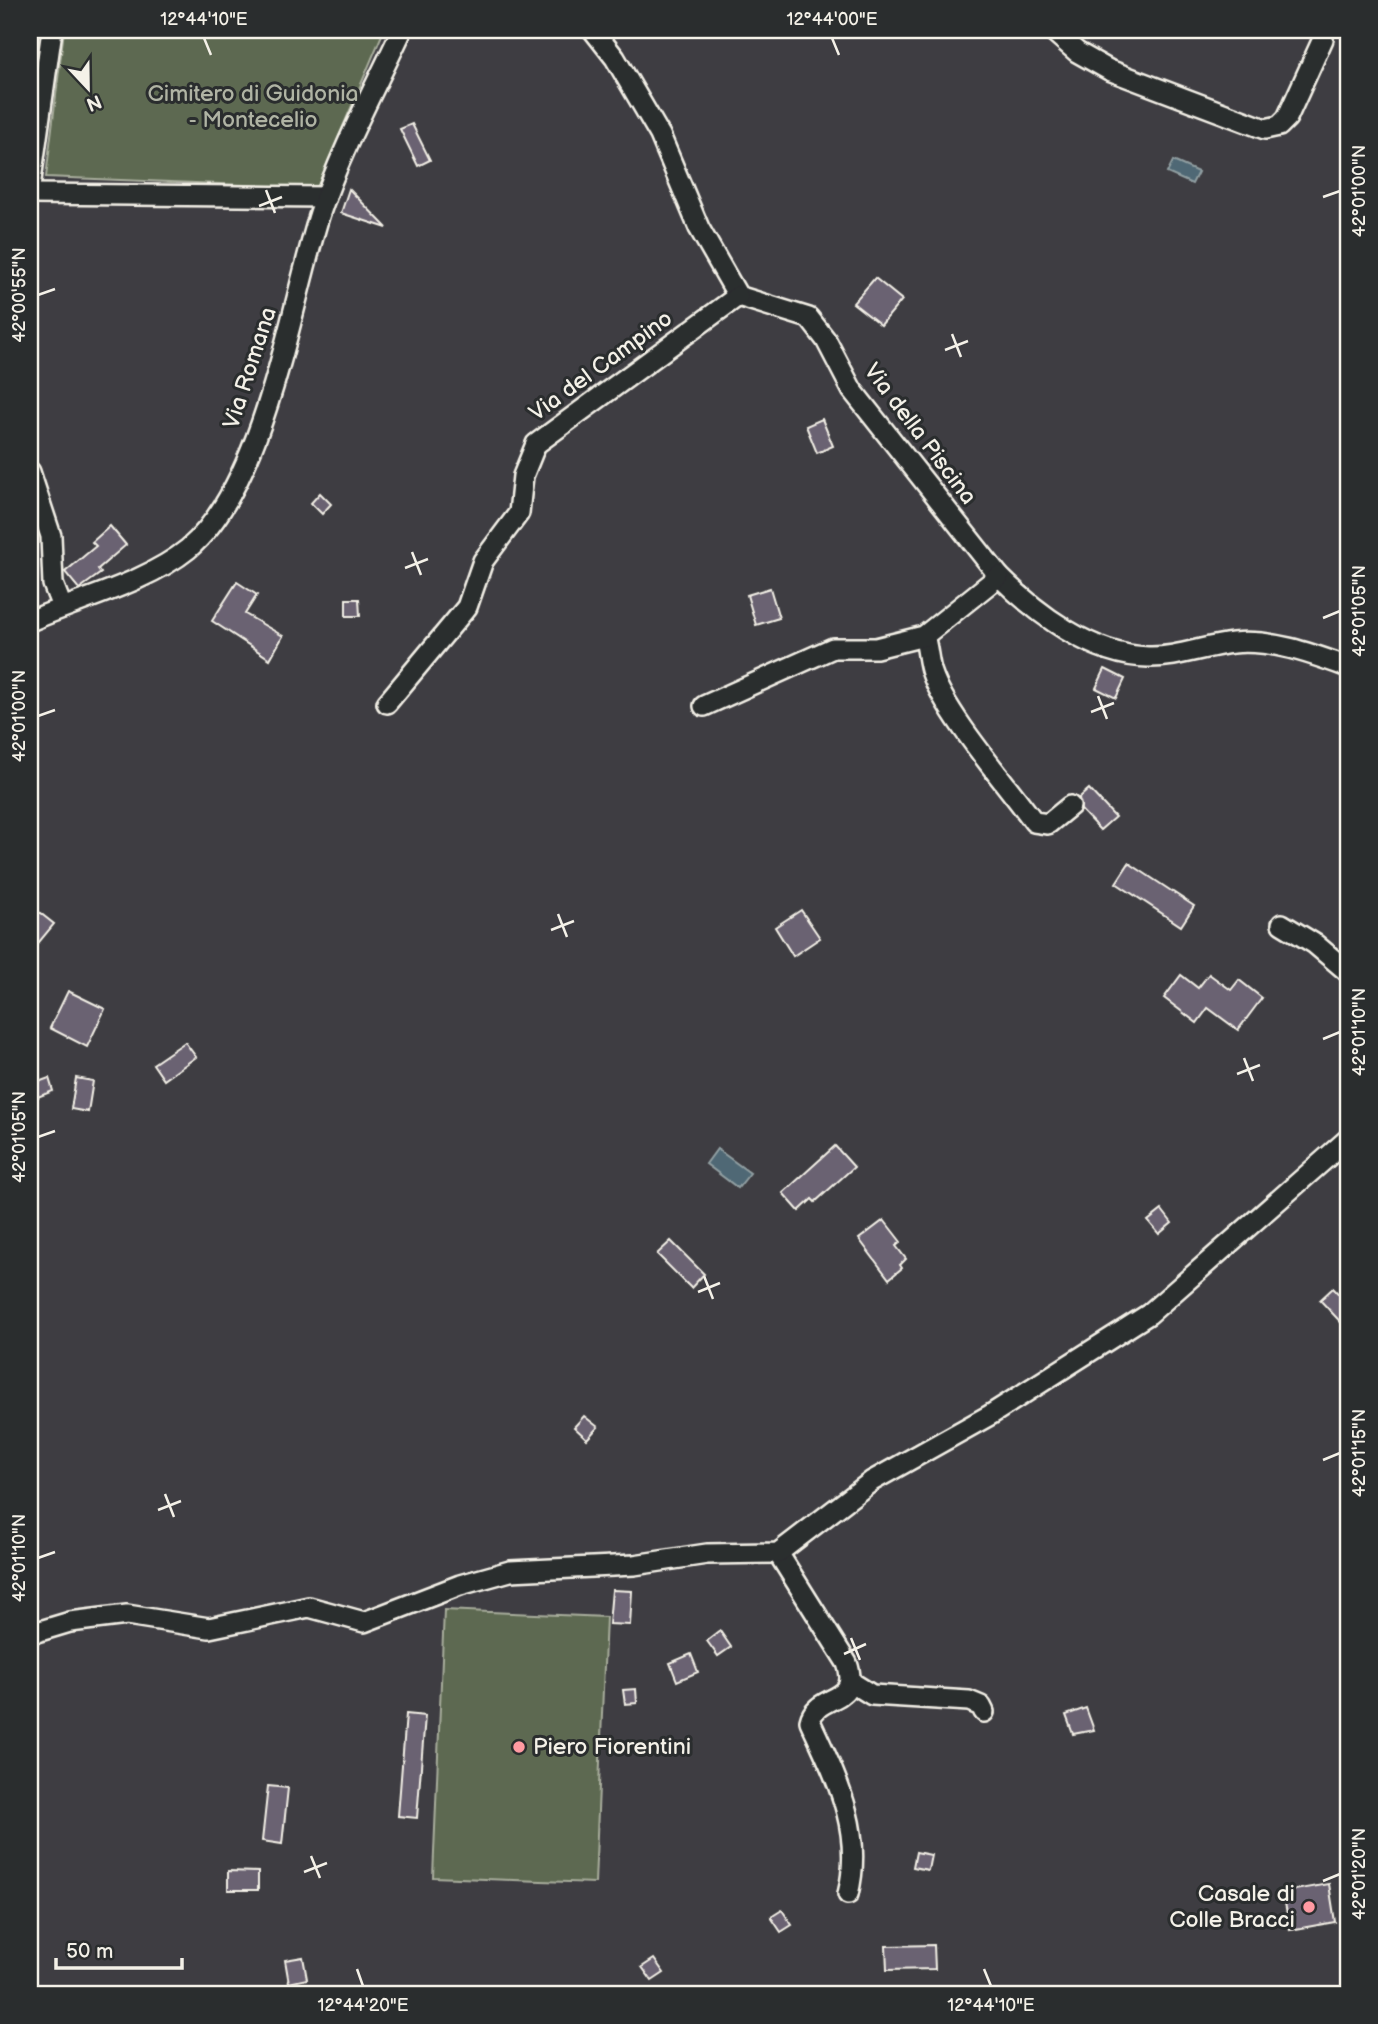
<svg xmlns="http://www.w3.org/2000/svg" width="1378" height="2024" font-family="'Balsamiq Sans',sans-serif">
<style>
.green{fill:#5d6951;stroke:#a8ad9c;stroke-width:2}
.water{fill:#4f6874;stroke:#919fa2;stroke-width:2}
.building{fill:#6b6272;stroke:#f4f1e8;stroke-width:2}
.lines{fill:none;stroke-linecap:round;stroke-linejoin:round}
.minor-casing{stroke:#f4f1e8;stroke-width:24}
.minor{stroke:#2a2d2e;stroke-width:19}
.ticks{fill:none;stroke:#f4f1e8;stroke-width:2.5}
.poi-dot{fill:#ff9aa2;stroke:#2a2d2e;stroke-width:2.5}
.labels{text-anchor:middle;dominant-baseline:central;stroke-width:6;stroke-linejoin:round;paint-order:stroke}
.park-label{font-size:23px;fill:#b0b4a4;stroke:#2a2d2e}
.street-label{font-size:23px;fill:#f4f1e8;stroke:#2a2d2e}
.poi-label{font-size:23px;fill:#f4f1e8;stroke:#2a2d2e;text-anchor:start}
.neatline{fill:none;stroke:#f4f1e8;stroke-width:2.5}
.ticks-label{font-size:18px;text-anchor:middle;fill:#f4f1e8}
</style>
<rect width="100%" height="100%" fill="#3e3d42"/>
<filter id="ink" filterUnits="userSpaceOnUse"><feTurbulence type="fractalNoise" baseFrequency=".0143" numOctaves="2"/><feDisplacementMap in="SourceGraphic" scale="14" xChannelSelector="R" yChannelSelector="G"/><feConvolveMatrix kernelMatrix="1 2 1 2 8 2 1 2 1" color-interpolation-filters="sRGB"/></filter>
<g filter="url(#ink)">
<g class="green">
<polygon points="64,30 384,30 317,188 46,177"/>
<polygon points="444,1610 606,1617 595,1883 433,1877"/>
</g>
<g class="water">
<polygon points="1173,161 1198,172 1192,184 1167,173"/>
<polygon points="717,1149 750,1173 738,1188 706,1164"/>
</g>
<g class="building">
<polygon points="412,124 430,160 418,166 400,129"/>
<polygon points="349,189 387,228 341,213"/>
<polygon points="875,278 902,300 881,325 853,303"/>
<polygon points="822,419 833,446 817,453 806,426"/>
<polygon points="320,493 331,504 322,514 311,503"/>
<polygon points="110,526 126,545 98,569 101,573 79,589 65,572 96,546 92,542"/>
<polygon points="237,582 257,595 245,614 283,636 270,659 212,621"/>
<polygon points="770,588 779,618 756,625 747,595"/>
<polygon points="346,599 359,599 360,616 346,616"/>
<polygon points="1105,669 1125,679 1116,698 1096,688"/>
<polygon points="1089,789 1115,817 1100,830 1081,810 1079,798"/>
<polygon points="1129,863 1194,906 1181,926 1116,883"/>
<polygon points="30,905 54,924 30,953"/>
<polygon points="801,910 820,938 793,956 775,927"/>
<polygon points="1209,974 1231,990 1239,980 1262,998 1238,1030 1208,1008 1197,1023 1164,998 1181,975 1198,988"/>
<polygon points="68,991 105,1009 87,1047 50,1028"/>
<polygon points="185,1042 196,1057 164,1080 153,1064"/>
<polygon points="49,1078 53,1091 30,1100 30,1085"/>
<polygon points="76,1078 93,1081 88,1112 71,1109"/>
<polygon points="835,1146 854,1167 815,1202 812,1199 799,1211 783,1193"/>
<polygon points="1162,1210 1172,1223 1159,1234 1148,1221"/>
<polygon points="884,1220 901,1242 896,1246 906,1259 900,1265 902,1268 889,1279 859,1239"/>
<polygon points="671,1241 704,1274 691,1288 657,1254"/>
<polygon points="1333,1288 1348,1304 1348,1330 1320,1300"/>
<polygon points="584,1416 598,1427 587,1439 574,1427"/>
<polygon points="612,1590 632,1591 630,1625 609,1624"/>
<polygon points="720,1631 731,1647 718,1656 707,1641"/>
<polygon points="691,1654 698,1672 677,1681 670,1663"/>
<polygon points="636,1689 637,1703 625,1704 623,1690"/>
<polygon points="1086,1708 1094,1730 1073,1734 1066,1715"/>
<polygon points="406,1714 425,1716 417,1818 398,1816"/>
<polygon points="268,1786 288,1788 282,1844 262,1841"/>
<polygon points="916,1852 931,1855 928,1870 913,1867"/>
<polygon points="228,1871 258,1872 258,1890 228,1890"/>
<polygon points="1329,1884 1335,1922 1290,1930 1283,1892"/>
<polygon points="782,1910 792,1925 781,1932 771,1917"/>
<polygon points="934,1945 935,1969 887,1970 886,1946"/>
<polygon points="303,1957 307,1979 289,1983 285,1960"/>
<polygon points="654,1959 664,1973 652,1981 642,1967"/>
</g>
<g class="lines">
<g class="minor-casing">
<g id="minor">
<path d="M593 30 615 58 660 135 699 228 738 296 809 318 826 340 852 390 999 576C1036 613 1092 656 1148 657 1177 658 1204 646 1233 643 1272 639 1312 654 1348 667"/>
<polyline points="1052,30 1077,52 1109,70 1265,129 1279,126 1287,118 1323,39"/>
<polyline points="30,187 52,30"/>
<polyline points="30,194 326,197"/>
<polyline points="30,472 51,536 53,584 62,607"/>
<path d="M30 621C80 599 146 583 188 549 265 484 290 307 320 213 341 150 374 90 402 30"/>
<path d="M924 636C928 648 928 662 932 673 946 715 1006 783 1034 822L1048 824 1070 806"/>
<polyline points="387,703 467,607 483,561 519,513 523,476 536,444 738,296"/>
<polyline points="704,706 833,648 876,648 924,636 999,576"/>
<polyline points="1282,924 1315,944 1348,972"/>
<path d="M778 1553 847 1663C862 1705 816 1693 810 1721 836 1778 864 1830 848 1894"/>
<polyline points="30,1634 70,1622 127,1615 209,1628 309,1607 364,1622 460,1585 510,1571 634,1565 707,1554 778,1553 872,1481 990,1415 1149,1314 1348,1139"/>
<polyline points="851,1682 872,1695 969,1701 981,1706 984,1712"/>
</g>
</g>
<use href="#minor" class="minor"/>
</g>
</g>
<path class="ticks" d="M204 38 211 55M832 38 839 55M266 190 275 213M1323 197 1340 191M259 206 282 197M38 295 55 289M952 334 961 357M945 350 968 341M412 552 421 575M405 568 428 559M1323 618 1340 611M1098 696 1107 719M1091 712 1114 703M38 716 55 710M558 914 567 937M551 930 574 921M1323 1039 1340 1032M1244 1058 1253 1081M1237 1074 1260 1065M38 1137 55 1131M704 1276 713 1299M698 1292 720 1283M1323 1460 1340 1453M165 1494 174 1517M158 1510 181 1501M38 1558 55 1552M851 1638 860 1660M844 1654 866 1644M311 1856 320 1878M304 1872 327 1863M1323 1881 1340 1874M357 1969 363 1986M984 1969 991 1986"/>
<g class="poi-dot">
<circle cx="519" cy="1747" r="7"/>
<circle cx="1309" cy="1907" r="7"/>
</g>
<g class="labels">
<g class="park-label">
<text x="253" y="94">Cimitero di Guidonia<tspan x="253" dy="26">- Montecelio</tspan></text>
</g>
<g class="street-label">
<text transform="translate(601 366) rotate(-36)">Via del Campino</text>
<text transform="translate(250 368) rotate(-72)">Via Romana</text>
<text transform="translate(920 434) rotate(53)">Via della Piscina</text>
</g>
<g class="poi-label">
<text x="533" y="1747">Piero Fiorentini</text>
<text x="1295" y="1894" text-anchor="end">Casale di<tspan x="1295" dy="26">Colle Bracci</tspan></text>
</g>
</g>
<rect width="1378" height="2024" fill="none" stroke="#2a2d2e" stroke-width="77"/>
<g transform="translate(88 88) rotate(158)" stroke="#2a2d2e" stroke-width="5" paint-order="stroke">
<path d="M0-5L12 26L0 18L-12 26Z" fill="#f4f1e8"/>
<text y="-10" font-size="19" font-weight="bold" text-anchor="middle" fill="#f4f1e8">N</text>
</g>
<path d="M56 1958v10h126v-10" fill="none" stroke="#f4f1e8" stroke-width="3.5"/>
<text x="66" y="1958" font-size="21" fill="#f4f1e8" stroke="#2a2d2e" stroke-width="5" paint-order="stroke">50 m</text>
<rect x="38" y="38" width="1302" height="1948" class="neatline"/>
<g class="ticks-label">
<text x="204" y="25">12°44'10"E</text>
<text x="832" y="25">12°44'00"E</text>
<text transform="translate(1359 191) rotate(-90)" y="6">42°01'00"N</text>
<text transform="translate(19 295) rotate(-90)" y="6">42°00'55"N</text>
<text transform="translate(1359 611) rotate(-90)" y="6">42°01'05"N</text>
<text transform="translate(19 716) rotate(-90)" y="6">42°01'00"N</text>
<text transform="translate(1359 1032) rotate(-90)" y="6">42°01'10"N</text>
<text transform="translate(19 1137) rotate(-90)" y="6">42°01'05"N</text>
<text transform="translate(1359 1453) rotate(-90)" y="6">42°01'15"N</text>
<text transform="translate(19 1558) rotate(-90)" y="6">42°01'10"N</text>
<text transform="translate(1359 1874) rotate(-90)" y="6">42°01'20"N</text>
<text x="363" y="2011">12°44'20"E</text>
<text x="991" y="2011">12°44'10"E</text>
</g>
</svg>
